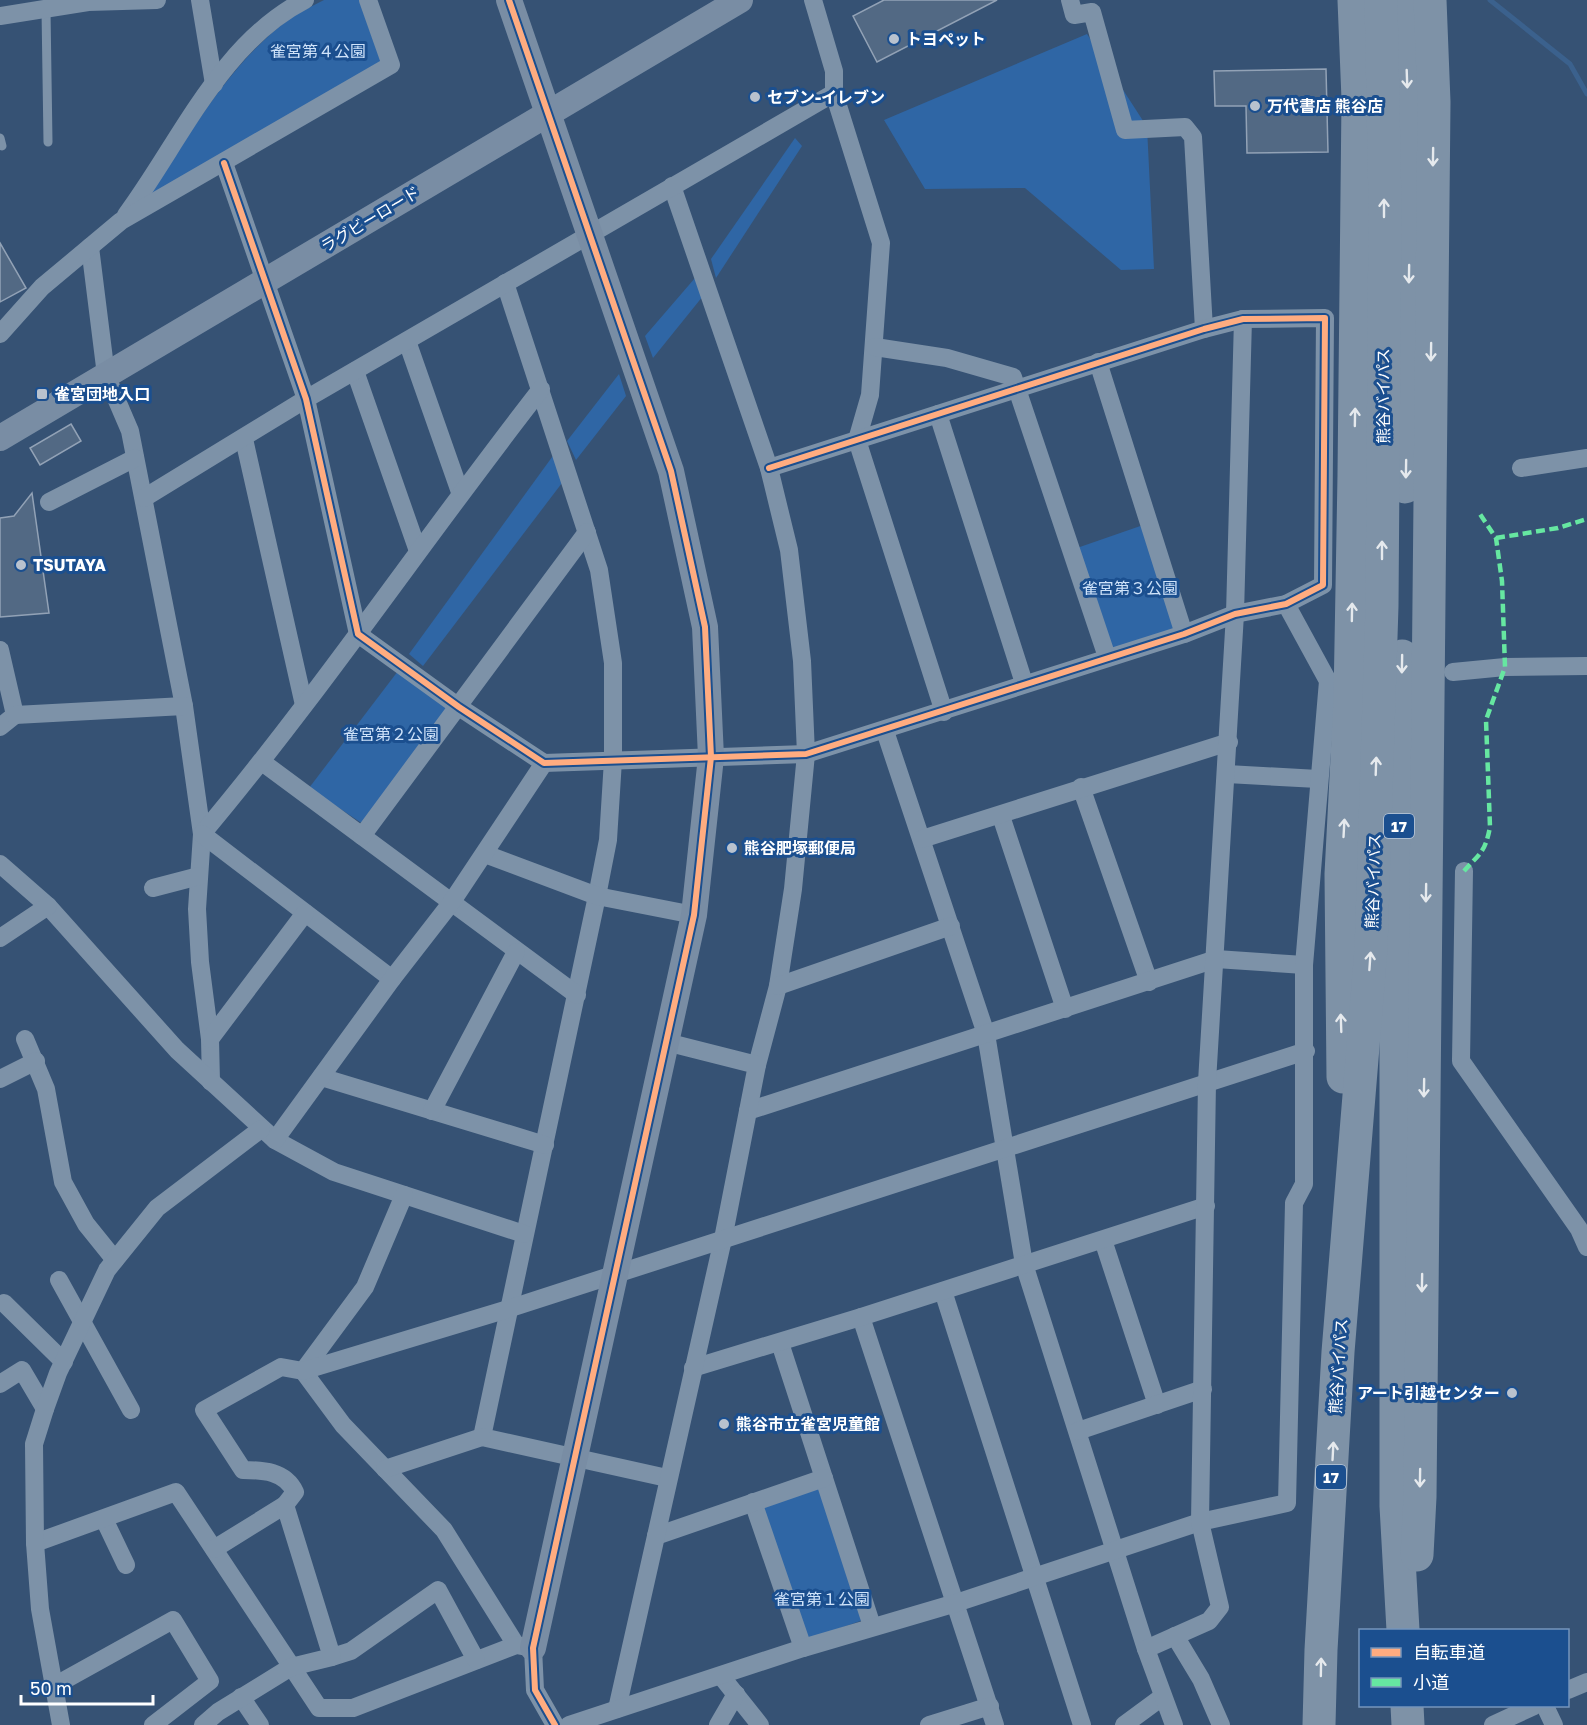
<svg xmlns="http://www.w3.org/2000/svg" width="1587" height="1725" font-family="'Golos Text','Noto Sans JP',sans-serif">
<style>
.green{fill:#2f66a5}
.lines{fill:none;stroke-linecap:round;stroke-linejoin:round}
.stream{stroke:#3b618d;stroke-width:5}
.building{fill:#526984;stroke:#92a2b6;stroke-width:1.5}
.lane{stroke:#7d92a8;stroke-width:9}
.street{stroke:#7d92a8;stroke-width:18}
.secondary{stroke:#798da4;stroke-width:26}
.highway{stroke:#7e92a7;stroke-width:33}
.quiet{stroke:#66e7a1;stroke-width:4.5;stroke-dasharray:9 4.5;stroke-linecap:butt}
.cycleway-casing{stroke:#1b4f8f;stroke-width:10}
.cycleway{stroke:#ffac80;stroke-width:6}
.oneway{stroke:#e5e9ed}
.poi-dot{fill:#b9c2ce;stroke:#1b4f8f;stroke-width:2}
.labels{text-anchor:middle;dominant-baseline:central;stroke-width:6;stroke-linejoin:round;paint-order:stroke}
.shield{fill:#1b4f8f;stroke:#bbcadd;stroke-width:1.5}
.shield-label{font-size:15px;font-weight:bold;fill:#fff}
.poi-label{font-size:16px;font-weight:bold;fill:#fff;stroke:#1b4f8f;text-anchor:start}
.park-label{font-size:16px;fill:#cfe3fa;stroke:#1b4f8f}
.street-label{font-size:16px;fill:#fff;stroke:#1b4f8f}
</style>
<rect width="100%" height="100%" fill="#365274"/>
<g class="green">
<path d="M324 0H359L381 62 147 198C189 137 229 62 291 18 301 11 313 6 324 0Z"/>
<polygon points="1087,34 1147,127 1154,269 1121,270 1025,188 925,189 884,120"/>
<polygon points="795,138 802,146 716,278 711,259"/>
<polygon points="695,278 703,296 653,358 645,336"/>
<polygon points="619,374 626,396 576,460 567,441"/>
<polygon points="555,453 565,479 423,666 409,654"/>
<polygon points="1149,523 1183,628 1110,649 1077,548"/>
<polygon points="398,671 449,710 363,824 309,788"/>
<polygon points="820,1487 863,1620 801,1642 761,1507"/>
</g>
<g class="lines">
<polyline class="stream" points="1490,0 1570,64 1587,94"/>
</g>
<g class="building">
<polygon points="884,0 997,0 877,62 853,16"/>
<polygon points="1326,69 1328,152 1247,153 1246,106 1215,106 1214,71"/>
<polygon points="0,243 26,288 0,302"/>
<polygon points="71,424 81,441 40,465 30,448"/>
<polygon points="32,493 49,613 0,617 0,518 14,516"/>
</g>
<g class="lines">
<g class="lane">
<polyline points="46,10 48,142"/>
<polyline points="0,138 2,146"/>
</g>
<g class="street">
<polyline points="200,0 214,84"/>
<polyline points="813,0 834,71 834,93 881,243 870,395 857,440 944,712"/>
<polyline points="1070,0 1074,15 1092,12 1125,130 1185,127 1193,137 1204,329"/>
<polyline points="0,16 88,2 157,0"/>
<polyline points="224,163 306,399 358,634 459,707 544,763 806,754 1184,634 1235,614 1286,604 1323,585 1325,318 1243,319 1204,329 769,468"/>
<polyline points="672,186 769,468 789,550 802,661 806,754 793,889 778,986 757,1065"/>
<path d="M126 215C180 142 221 43 305 0"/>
<polyline points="90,247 106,375 130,431 184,706 202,834 197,909 200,962 210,1039 211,1082"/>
<polyline points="505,283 599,570 613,663 613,760 608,840 597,896 482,1437 667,1478"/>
<polyline points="0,334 42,287 121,221 391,65 368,0"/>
<polyline points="407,341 460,492"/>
<polyline points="875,347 947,358 1013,377 1107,657"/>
<polyline points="1098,362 1184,634"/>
<polyline points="355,371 418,551"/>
<polyline points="938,414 1024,683"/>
<polyline points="244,439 304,705"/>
<polyline points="1521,468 1587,458"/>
<polyline points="144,498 306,399 834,93"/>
<polyline points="49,502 135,458"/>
<polyline points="0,650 15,715 0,727"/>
<polyline points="1453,672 1505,667 1587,666"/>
<polyline points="15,715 184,706"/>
<polyline points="885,731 986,1034 1024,1264 1146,1649"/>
<polyline points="262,762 577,995"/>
<polyline points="1227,774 1318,779"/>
<polyline points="1081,787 1149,982"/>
<polyline points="1001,816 1065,1009"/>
<path d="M202 834C322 691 426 536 541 389"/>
<polyline points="202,834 392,979"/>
<polyline points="362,836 587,532"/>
<polyline points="922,839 1229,742"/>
<polyline points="485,854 597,896 694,915"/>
<polyline points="0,864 48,906 177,1050 275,1140 334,1172 524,1234"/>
<polyline points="1464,871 1461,1061 1579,1229 1587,1247"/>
<polyline points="153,888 199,876"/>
<polyline points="0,938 48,906"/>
<polyline points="778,986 951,926"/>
<polyline points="25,1039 46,1089 63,1182 86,1224 115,1260"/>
<polyline points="210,1039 305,913"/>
<polyline points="321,1077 545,1145"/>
<polyline points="0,1079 36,1061"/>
<polyline points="432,1111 516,952"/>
<polyline points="748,1111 1216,959 1304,965"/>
<polyline points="275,1140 392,979 451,903 544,763"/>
<polyline points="1103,1240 1157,1405"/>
<polyline points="59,1280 131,1410"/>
<polyline points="943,1291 1082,1725"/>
<polyline points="4,1303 64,1362"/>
<polyline points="861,1317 995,1725"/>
<polyline points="780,1343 872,1626"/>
<polyline points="693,1368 861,1317 1206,1206"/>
<polyline points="303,1371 343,1425 444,1530 516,1645"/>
<polyline points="303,1371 365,1287 404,1195"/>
<polyline points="0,1384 22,1370 45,1409"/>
<polyline points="1078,1431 1203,1389"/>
<polyline points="385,1469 482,1437"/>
<polyline points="753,1502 803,1648"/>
<polyline points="104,1519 126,1565"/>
<polyline points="656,1536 824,1478"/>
<polyline points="35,1543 176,1492 319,1708 353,1708 516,1645 533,1648 535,1690 555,1725"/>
<polyline points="214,1549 285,1505"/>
<polyline points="1175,1636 1201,1679 1221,1725"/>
<polyline points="332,1657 351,1651 438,1590 476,1660"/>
<polyline points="721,1676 760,1725"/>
<polyline points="54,1686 173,1620 210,1681 153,1725"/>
<polyline points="1568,1690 1587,1682"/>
<polyline points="241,1697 260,1725"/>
<polyline points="1545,1706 1554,1725"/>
<polyline points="617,1709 723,1239 757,1065 666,1042"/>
<polyline points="61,1725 40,1609 35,1543 34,1444 45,1409 58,1373 107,1270 157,1208 261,1129"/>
<path d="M203 1725 218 1712 291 1667 332 1657 285 1505 295 1492C285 1471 263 1470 243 1470L204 1410 281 1367 303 1371 511 1308 1306 1051"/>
<polyline points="569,1725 803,1648 956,1603 1200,1522 1287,1503 1294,1203 1304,1184 1304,965 1328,681 1286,604"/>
<polyline points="718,1725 736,1694"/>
<polyline points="929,1725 990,1706"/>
<polyline points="1124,1725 1162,1697"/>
<polyline points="1174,1725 1146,1649 1209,1621 1220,1607 1200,1522 1207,1082 1235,614 1243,319"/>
<polyline points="1493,1725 1534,1706"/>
</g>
<g class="secondary">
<polyline points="509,0 671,471 705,627 711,757 694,915 533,1648"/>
<polyline points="0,438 740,0"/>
</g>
<g class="highway">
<polyline points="1404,0 1411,201 1405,487"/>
<polyline points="1402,656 1396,1031 1396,1506 1403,1630"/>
<polyline points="1343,1077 1341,874 1350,700 1354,475 1358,99 1354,0"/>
<polyline points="1417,1555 1420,1497 1434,102 1430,0"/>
<polyline points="1407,1706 1408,1725"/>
<polyline points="1319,1725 1321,1650 1338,1352 1371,949 1382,606 1385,205 1381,0"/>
</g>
<g class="quiet">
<polyline points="1496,538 1558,528 1587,519"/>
<path d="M1464 871C1480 853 1485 853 1490 827L1486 720 1505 667 1502 581 1496 538 1478 511"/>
</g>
<g class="cycleway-casing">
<g id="cycleway">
<polyline points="509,0 671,471 705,627 711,757 694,915 533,1648 535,1690 555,1725"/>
<polyline points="224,163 306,399 358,634 459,707 544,763 806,754 1184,634 1235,614 1286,604 1323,585 1325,318 1243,319 1204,329 769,468"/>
</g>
</g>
<use href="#cycleway" class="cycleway"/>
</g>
<defs><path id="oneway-shaft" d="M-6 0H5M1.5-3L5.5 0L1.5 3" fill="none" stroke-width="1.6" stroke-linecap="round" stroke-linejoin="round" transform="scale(1.5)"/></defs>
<g class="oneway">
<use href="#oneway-shaft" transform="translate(1407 79) rotate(88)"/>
<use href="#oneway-shaft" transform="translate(1433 157) rotate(91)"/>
<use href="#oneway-shaft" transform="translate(1384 208) rotate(-90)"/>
<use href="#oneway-shaft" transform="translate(1409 274) rotate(91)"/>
<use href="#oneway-shaft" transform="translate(1431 352) rotate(91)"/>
<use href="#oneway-shaft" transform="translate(1355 417) rotate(-89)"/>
<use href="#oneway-shaft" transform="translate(1406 469) rotate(91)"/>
<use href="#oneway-shaft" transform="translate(1382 550) rotate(-90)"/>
<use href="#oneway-shaft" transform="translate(1352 612) rotate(-89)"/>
<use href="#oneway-shaft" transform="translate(1402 664) rotate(91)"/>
<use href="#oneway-shaft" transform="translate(1376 766) rotate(-88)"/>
<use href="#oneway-shaft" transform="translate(1344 828) rotate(-87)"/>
<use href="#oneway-shaft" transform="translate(1426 893) rotate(91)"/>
<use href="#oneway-shaft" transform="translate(1370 961) rotate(-86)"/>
<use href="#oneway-shaft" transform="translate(1341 1023) rotate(-92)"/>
<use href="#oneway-shaft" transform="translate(1424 1088) rotate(91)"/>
<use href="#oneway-shaft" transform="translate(1422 1283) rotate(91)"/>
<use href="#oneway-shaft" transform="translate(1333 1451) rotate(-87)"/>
<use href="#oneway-shaft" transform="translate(1420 1478) rotate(91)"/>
<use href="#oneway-shaft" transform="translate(1321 1667) rotate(-89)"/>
</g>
<g class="poi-dot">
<circle cx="894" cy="39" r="6"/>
<circle cx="755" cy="97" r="6"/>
<circle cx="1255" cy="106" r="6"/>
<rect x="36" y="388" width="12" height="12" rx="3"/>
<circle cx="21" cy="565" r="6"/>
<circle cx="732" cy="848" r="6"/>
<circle cx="1512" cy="1393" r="6"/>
<circle cx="724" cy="1424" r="6"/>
</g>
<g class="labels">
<g class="shield">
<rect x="1384" y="814" width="30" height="24" rx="4.5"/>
<rect x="1316" y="1465" width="30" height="24" rx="4.5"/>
</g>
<g class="shield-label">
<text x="1399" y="826">17</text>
<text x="1331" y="1477">17</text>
</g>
<g class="poi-label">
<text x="906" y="39">トヨペット</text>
<text x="767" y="97">セブン-イレブン</text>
<text x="1267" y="106">万代書店 熊谷店</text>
<text x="54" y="394">雀宮団地入口</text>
<text x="33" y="565">TSUTAYA</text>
<text x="744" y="848">熊谷肥塚郵便局</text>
<text x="1500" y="1393" text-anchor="end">アート引越センター</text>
<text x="736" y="1424">熊谷市立雀宮児童館</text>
</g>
<g class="park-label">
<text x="318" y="51">雀宮第４公園</text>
<text x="1130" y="588">雀宮第３公園</text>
<text x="391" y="734">雀宮第２公園</text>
<text x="822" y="1599">雀宮第１公園</text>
</g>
<g class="street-label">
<text transform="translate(370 219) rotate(-31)">ラグビーロード</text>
<text transform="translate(1383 396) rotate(-90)">熊谷バイパス</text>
<text transform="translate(1373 881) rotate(-88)">熊谷バイパス</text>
<text transform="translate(1338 1366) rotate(-86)">熊谷バイパス</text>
</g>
</g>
<rect x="1359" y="1629" width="210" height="78" fill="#1b4f8f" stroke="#7695bc" stroke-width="1.5"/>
<rect x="1371" y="1648" width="30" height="9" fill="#ffac80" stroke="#7695bc" stroke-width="1.5"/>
<text x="1413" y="1659" font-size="18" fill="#ffffff">自転車道</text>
<rect x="1371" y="1678" width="30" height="9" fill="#66e7a1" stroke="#7695bc" stroke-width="1.5"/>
<text x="1413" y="1689" font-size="18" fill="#ffffff">小道</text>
<path d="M21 1695v9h132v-9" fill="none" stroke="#ffffff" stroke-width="3"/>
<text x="30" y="1695" font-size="18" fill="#ffffff" stroke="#1b4f8f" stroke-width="4.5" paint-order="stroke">50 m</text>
</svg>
